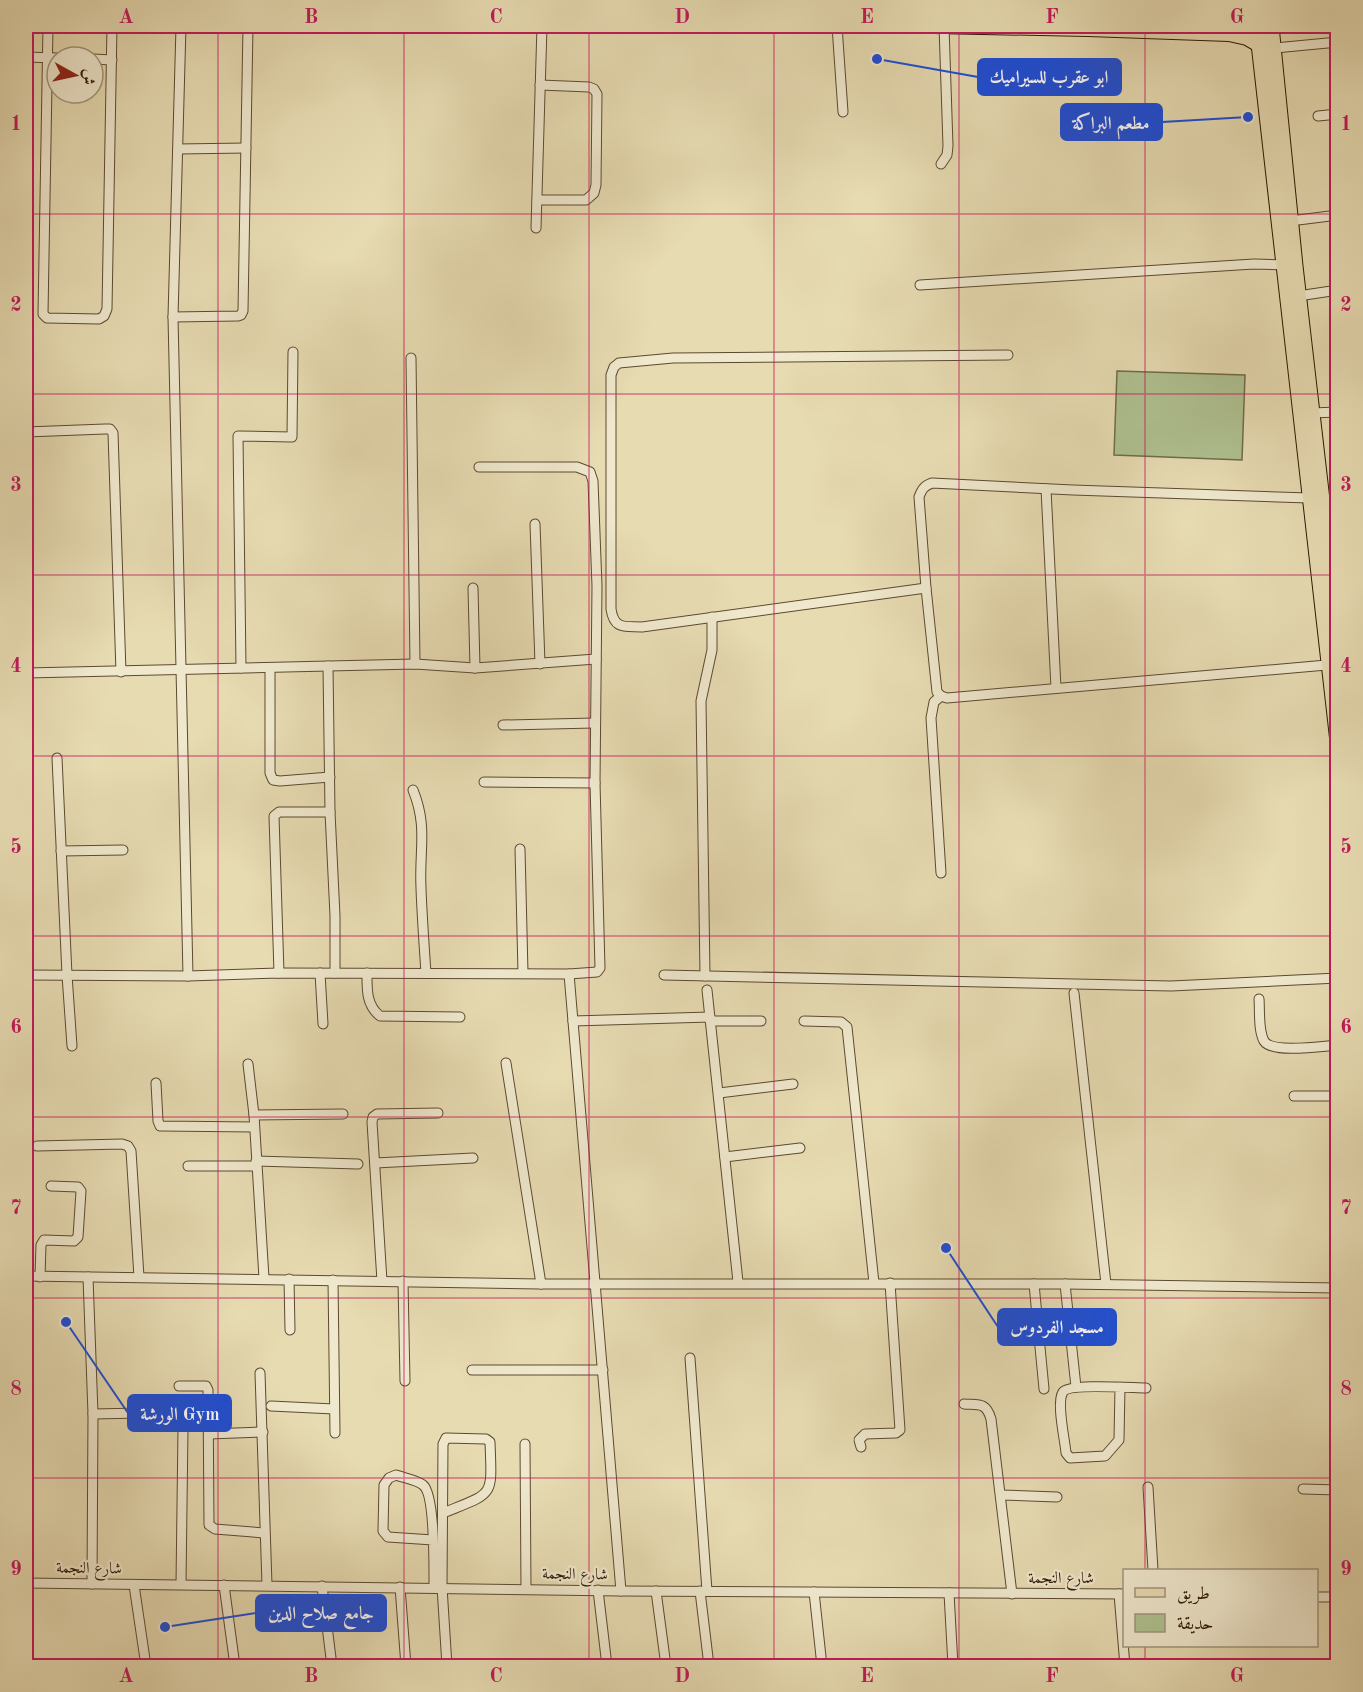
<svg xmlns="http://www.w3.org/2000/svg" width="1363" height="1692" font-family="'Old Standard TT',Amiri,serif">
<style>
.green{fill:#afc191;stroke:#6e6d4a;stroke-width:1.5}
.lines{fill:none;stroke-linecap:round;stroke-linejoin:round}
.minor-casing{stroke:#5c4a2f;stroke-width:11}
.primary-casing{stroke:#2e1903;stroke-width:16}
.trunk-casing{stroke:#2e1903;stroke-width:17}
.minor{stroke:#efe8cd;stroke-width:9}
.primary{stroke:#e7dbb2;stroke-width:14}
.trunk{stroke:#e7dbb2;stroke-width:15}
.grid{fill:none;stroke:#c2185b;stroke-width:1.5;stroke-opacity:0.55}
.labels{text-anchor:middle;dominant-baseline:central;stroke-width:4.5;stroke-linejoin:round;paint-order:stroke}
.street-label{font-size:16px;fill:#2e1903;stroke:#efe8cd}
.leader{fill:none;stroke:#1d4ed8;stroke-width:2}
.callout-dot{fill:#1d4ed8;stroke:#efe8cd;stroke-width:2}
.callout{fill:#1d4ed8;stroke:#1d4ed8;stroke-width:2}
.callout-label{font-size:18px;text-anchor:middle;font-weight:bold;fill:#fff}
.neatline{fill:none;stroke:#c2185b;stroke-width:2}
.grid-label{font-size:20px;text-anchor:middle;font-weight:bold;fill:#c2185b}
</style>
<rect width="100%" height="100%" fill="#e7dbb2"/>
<filter id="stains"><feTurbulence type="fractalNoise" baseFrequency=".00333" numOctaves="4"/><feColorMatrix values="0 0 0 0 .2 0 0 0 0 .09 0 0 0 0 .02 0 0 0 .5 -.17"/></filter>
<radialGradient id="worn" r=".72"><stop offset=".6" stop-color="#630" stop-opacity="0"/><stop offset="1" stop-color="#630" stop-opacity=".3"/></radialGradient>
<polygon class="green" points="1117,371 1245,375 1242,460 1114,455"/>
<g class="lines">
<g class="minor-casing">
<g id="minor">
<polyline points="48,26 43,314 47,318 99,319 104,316 107,309 112,26"/>
<polyline points="181,26 173,317 188,976"/>
<polyline points="837,26 843,112"/>
<polyline points="1275,48 1338,42"/>
<polyline points="26,57 57,58"/>
<polyline points="93,59 112,60"/>
<polyline points="1318,116 1338,114"/>
<polyline points="178,149 246,148"/>
<polyline points="941,164 947,155 948,146 944,26"/>
<polyline points="537,200 586,200 594,193 596,185 597,94 594,89 589,87 540,85"/>
<polyline points="1290,221 1338,215"/>
<polyline points="536,228 542,26"/>
<polyline points="920,285 1254,264 1286,265"/>
<polyline points="1298,296 1338,290"/>
<polyline points="173,317 238,316 241,315 243,311 248,26"/>
<polyline points="411,358 415,664"/>
<polyline points="1311,413 1338,412"/>
<polyline points="26,432 105,429 110,429 113,433 121,672"/>
<polyline points="1046,489 1056,688"/>
<path d="M1309 498 1073 490 932 483C924 486 922 489 919 497L926 588 937 692 941 696 947 698 1338 664"/>
<polyline points="1323,513 1338,517"/>
<polyline points="535,524 540,664"/>
<polyline points="473,588 475,668"/>
<path d="M926 588 642 627C625 626 614 630 611 609V375L614 367 619 363 673 358 1008 355"/>
<polyline points="328,666 330,812 335,916 335,973"/>
<polyline points="241,668 238,436 292,437 293,352"/>
<polyline points="270,668 270,773 273,780 280,781 330,777"/>
<polyline points="26,673 415,664 475,668 596,659"/>
<polyline points="941,696 934,702 931,718 941,873"/>
<polyline points="503,725 594,723"/>
<polyline points="57,758 67,975 72,1046"/>
<polyline points="484,782 595,783"/>
<path d="M413 790C428 827 419 850 421 888 422 916 424 944 426 973"/>
<polyline points="520,849 523,973"/>
<polyline points="61,851 123,850"/>
<polyline points="279,973 274,816 279,812 330,812"/>
<polyline points="320,973 323,1024"/>
<path d="M367 973C367 989 366 1005 380 1016L460 1017"/>
<polyline points="569,974 621,1591"/>
<polyline points="26,975 188,976 279,973 569,974 597,972 600,968 595,783 597,586 593,481 590,472 577,467 479,467"/>
<polyline points="664,975 1171,986 1338,978"/>
<polyline points="705,976 701,701 712,650 712,617"/>
<polyline points="707,990 738,1282"/>
<polyline points="1074,993 1106,1284"/>
<path d="M1259 999C1260 1010 1258 1030 1264 1041 1272 1054 1323 1046 1338 1045"/>
<polyline points="573,1021 710,1017"/>
<polyline points="710,1021 761,1021"/>
<polyline points="804,1021 841,1022 847,1027 874,1283"/>
<polyline points="506,1063 541,1284"/>
<polyline points="248,1064 254,1115 264,1278"/>
<polyline points="156,1083 158,1121 160,1126 254,1127"/>
<polyline points="719,1093 793,1084"/>
<polyline points="1294,1096 1338,1096"/>
<polyline points="254,1115 343,1114"/>
<polyline points="37,1146 122,1144 128,1146 131,1151 139,1277"/>
<polyline points="725,1157 800,1148"/>
<polyline points="256,1161 358,1164"/>
<polyline points="375,1163 473,1158"/>
<polyline points="188,1166 256,1166"/>
<polyline points="26,1276 541,1284 1065,1284 1338,1288"/>
<polyline points="40,1277 41,1245 44,1240 74,1241 78,1237 81,1191 78,1187 51,1186"/>
<polyline points="88,1277 93,1414 92,1584"/>
<polyline points="289,1279 290,1330"/>
<polyline points="333,1280 335,1433"/>
<polyline points="382,1281 372,1122 373,1117 377,1114 438,1113"/>
<polyline points="403,1281 405,1381"/>
<polyline points="1034,1284 1044,1389"/>
<polyline points="1065,1284 1076,1387"/>
<polyline points="690,1358 707,1591"/>
<polyline points="472,1370 603,1370"/>
<polyline points="260,1373 267,1585"/>
<polyline points="179,1386 206,1386 208,1390 209,1525 215,1529 264,1533"/>
<path d="M1120 1387 1119 1440 1105 1456 1070 1458 1066 1453C1065 1440 1056 1402 1063 1392 1069 1383 1133 1388 1146 1388"/>
<path d="M964 1404C979 1405 986 1402 991 1419L1012 1594"/>
<polyline points="271,1406 334,1409"/>
<polyline points="93,1414 141,1413"/>
<polyline points="209,1434 263,1432"/>
<polyline points="525,1444 526,1589"/>
<polyline points="861,1447 859,1440 865,1434 896,1433 900,1430 890,1283"/>
<polyline points="1148,1487 1153,1570"/>
<polyline points="1303,1489 1338,1490"/>
<polyline points="1001,1495 1057,1497"/>
<path d="M443 1513C495 1492 492 1498 490 1442L486 1439 446 1438 443 1444 442 1587 447 1666"/>
<path d="M433 1540 388 1537 383 1531 384 1485 389 1478 396 1475C404 1478 417 1480 423 1485 435 1494 434 1570 434 1587"/>
<polyline points="26,1583 621,1591 1124,1594"/>
<polyline points="181,1584 183,1428"/>
<polyline points="134,1585 146,1666"/>
<polyline points="224,1585 235,1666"/>
<polyline points="322,1586 332,1666"/>
<polyline points="400,1587 406,1666"/>
<polyline points="598,1590 607,1666"/>
<polyline points="656,1591 666,1666"/>
<polyline points="700,1591 709,1666"/>
<polyline points="814,1592 822,1666"/>
<polyline points="949,1593 953,1666"/>
<polyline points="1119,1594 1125,1666"/>
<polyline points="1316,1597 1338,1597"/>
</g>
</g>
<g class="primary-casing">
<polyline id="primary" points="934,26 1088,29 1229,34 1247,38 1259,45"/>
</g>
<g class="trunk-casing">
<g id="trunk">
<polyline points="1257,26 1338,742"/>
<polyline points="1271,26 1295,266 1338,639"/>
</g>
</g>
<use href="#minor" class="minor"/>
<use href="#primary" class="primary"/>
<use href="#trunk" class="trunk"/>
</g>
<path class="grid" d="M218 26V1666M404 26V1666M589 26V1666M774 26V1666M959 26V1666M1145 26V1570M26 214H1338M26 394H1338M26 575H1338M26 756H1338M26 936H1338M26 1117H1338M26 1298H1338M26 1478H1338M1145 1646V1666"/>
<g class="labels">
<g class="street-label">
<text transform="translate(89 1569) rotate(1)">شارع النجمة</text>
<text transform="translate(575 1575) rotate(1)">شارع النجمة</text>
<text x="1061" y="1579">شارع النجمة</text>
</g>
</g>
<path class="leader" d="M877 59L978 77M1248 117L1162 122M946 1248L998 1327M66 1322L128 1413M165 1627L256 1613"/>
<g class="callout-dot">
<circle cx="877" cy="59" r="6"/>
<circle cx="1248" cy="117" r="6"/>
<circle cx="946" cy="1248" r="6"/>
<circle cx="66" cy="1322" r="6"/>
<circle cx="165" cy="1627" r="6"/>
</g>
<g class="callout">
<rect x="978" y="59" width="143" height="36" rx="6"/>
<rect x="1061" y="104" width="101" height="36" rx="6"/>
<rect x="998" y="1309" width="118" height="36" rx="6"/>
<rect x="128" y="1395" width="103" height="36" rx="6"/>
<rect x="256" y="1595" width="130" height="36" rx="6"/>
</g>
<g class="callout-label">
<text x="1049" y="83">ابو عقرب للسيراميك</text>
<text x="1111" y="129">مطعم البراكة</text>
<text x="1057" y="1333">مسجد الفردوس</text>
<text x="180" y="1420">الورشة Gym</text>
<text x="321" y="1619">جامع صلاح الدين</text>
</g>
<rect width="1363" height="1692" fill="none" stroke="#e7dbb2" stroke-width="66"/>
<rect x="1123" y="1569" width="195" height="78" fill="#efe8cd" stroke="#a2957c" stroke-width="1.5"/>
<rect x="1135" y="1588" width="30" height="9" fill="#e7dbb2" stroke="#a2957c" stroke-width="1.5"/>
<text x="1177" y="1599" font-size="18" fill="#2e1903">طريق</text>
<rect x="1135" y="1614" width="30" height="18" fill="#afc191" stroke="#a2957c" stroke-width="1.5"/>
<text x="1177" y="1629" font-size="18" fill="#2e1903">حديقة</text>
<g transform="translate(75 75) rotate(98)"><circle r="28" fill="#efe8cd" stroke="#a2957c" stroke-width="1.5"/>
<path d="M0-4.5L10 22L0 15L-10 22Z" fill="#8f2418"/>
<text y="-9" font-size="16" font-weight="bold" text-anchor="middle" fill="#2e1903">ش</text>
</g>
<rect x="33" y="33" width="1297" height="1626" class="neatline"/>
<g class="grid-label">
<text x="126" y="23">A</text>
<text x="311" y="23">B</text>
<text x="496" y="23">C</text>
<text x="682" y="23">D</text>
<text x="867" y="23">E</text>
<text x="1052" y="23">F</text>
<text x="1237" y="23">G</text>
<text x="16" y="130">1</text>
<text x="1346" y="130">1</text>
<text x="16" y="311">2</text>
<text x="1346" y="311">2</text>
<text x="16" y="491">3</text>
<text x="1346" y="491">3</text>
<text x="16" y="672">4</text>
<text x="1346" y="672">4</text>
<text x="16" y="853">5</text>
<text x="1346" y="853">5</text>
<text x="16" y="1033">6</text>
<text x="1346" y="1033">6</text>
<text x="16" y="1214">7</text>
<text x="1346" y="1214">7</text>
<text x="16" y="1395">8</text>
<text x="1346" y="1395">8</text>
<text x="16" y="1575">9</text>
<text x="1346" y="1575">9</text>
<text x="126" y="1682">A</text>
<text x="311" y="1682">B</text>
<text x="496" y="1682">C</text>
<text x="682" y="1682">D</text>
<text x="867" y="1682">E</text>
<text x="1052" y="1682">F</text>
<text x="1237" y="1682">G</text>
</g>
<rect width="100%" height="100%" filter="url(#stains)"/>
<rect width="100%" height="100%" fill="url(#worn)"/>
</svg>
